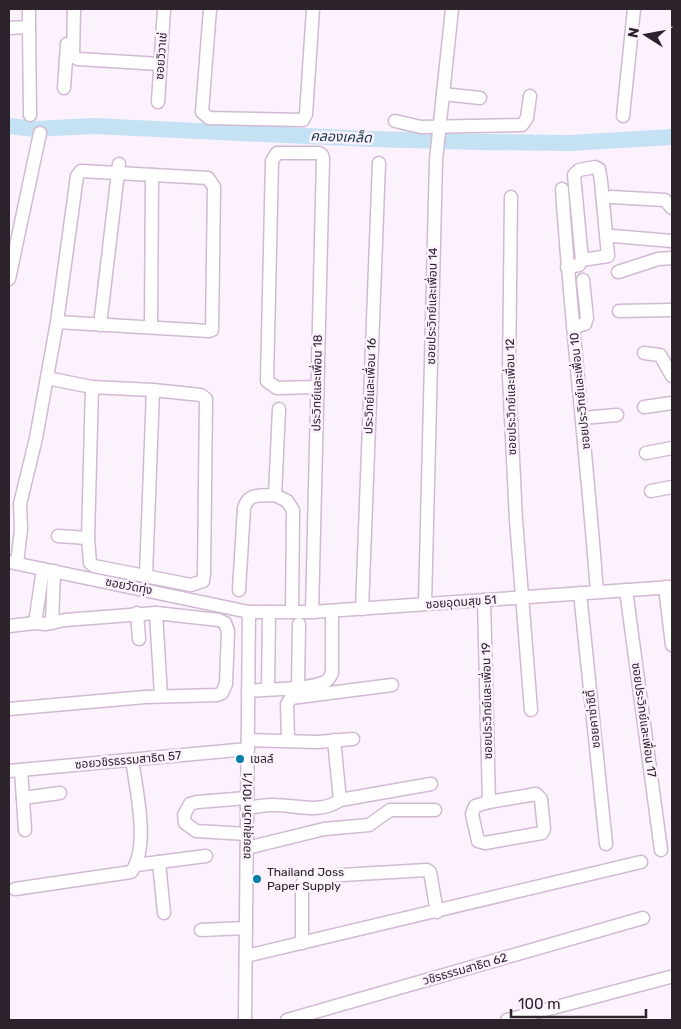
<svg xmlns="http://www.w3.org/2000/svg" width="681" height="1029" font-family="Rubik,'Noto Sans Thai',sans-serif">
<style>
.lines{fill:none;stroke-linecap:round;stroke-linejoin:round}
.river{stroke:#c5e1f4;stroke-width:16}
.minor-casing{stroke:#d0bad3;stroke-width:15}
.minor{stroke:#fff;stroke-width:12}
.poi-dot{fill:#037fa5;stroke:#fcf2fd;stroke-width:2}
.labels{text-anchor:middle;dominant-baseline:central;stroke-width:5;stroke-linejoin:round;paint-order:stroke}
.street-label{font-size:12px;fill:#2b222c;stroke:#fcf2fd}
.poi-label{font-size:12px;fill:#2b222c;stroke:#fcf2fd;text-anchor:start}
.water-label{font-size:14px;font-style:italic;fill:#113346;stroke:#fcf2fd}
</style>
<rect width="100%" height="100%" fill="#fcf2fd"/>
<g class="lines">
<polyline class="river" points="9,126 35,129 93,126 370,139 482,142 570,143 672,137"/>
<g class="minor-casing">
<g id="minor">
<polyline points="74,9 73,56 78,59 160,64"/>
<polyline points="210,9 202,112 209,118 303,120 306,114 313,9"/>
<polyline points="29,27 30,115"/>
<polyline points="9,28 29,27 29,9"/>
<polyline points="64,88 67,44"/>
<polyline points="443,94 480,98"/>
<polyline points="158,102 164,9"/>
<polyline points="623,116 634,9"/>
<polyline points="395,121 421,127 522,125 527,118 530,96"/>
<path d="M562 189C571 324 587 458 597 592"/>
<polyline points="511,197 509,377 516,520 531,710"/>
<polyline points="611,197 665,200 672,208"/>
<polyline points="613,236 672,241"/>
<polyline points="567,267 579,265 582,260 608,256 601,181 599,169 595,167 579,170 574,175 582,260"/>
<polyline points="618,272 658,259 672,258"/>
<polyline points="9,279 40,133"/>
<polyline points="619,311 672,310"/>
<polyline points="100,325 119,164"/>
<polyline points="151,327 152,175"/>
<polyline points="573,327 585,324 587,318 583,280"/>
<polyline points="644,353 660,355 672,376"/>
<polyline points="47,378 92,387 153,390 201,395 206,399 204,574 203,581 191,585 94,566 90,563 88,538 92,387"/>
<polyline points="644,407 672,403"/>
<polyline points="279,409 275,495 287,501 293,510 292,612"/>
<polyline points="582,418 617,415"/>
<polyline points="646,453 672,448"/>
<polyline points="651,491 672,487"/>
<polyline points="58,536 88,538"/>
<polyline points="9,562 249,612 312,612 672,587"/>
<polyline points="17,563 21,529 20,504 36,438 57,322 77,176 81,171 208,178 214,187 212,330 209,331 57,322"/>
<polyline points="146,575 153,390"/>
<polyline points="665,587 672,645"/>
<path d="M239 590 244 508C249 492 261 496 275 495"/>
<polyline points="626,590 661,850"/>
<polyline points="580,593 606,844"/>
<polyline points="484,600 489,802"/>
<polyline points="425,604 436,160 452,9"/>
<polyline points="362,609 379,163"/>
<polyline points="312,612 323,159 322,155 319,153 277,153 272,161 267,381 277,388 317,387"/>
<polyline points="137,613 139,639"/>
<polyline points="156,613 161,696"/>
<polyline points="35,623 43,569"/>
<polyline points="52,623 54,571"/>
<polyline points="9,626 35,623 46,624 65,620 156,613 219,620 225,623 228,631 226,684 222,693 217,695 145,697 9,709"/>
<polyline points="298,686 299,624"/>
<polyline points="268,689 269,612"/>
<path d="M248 691C271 689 304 690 325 682 329 680 330 677 332 673V611"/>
<polyline points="248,740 318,742 353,739"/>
<polyline points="288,740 287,704 291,698 392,685"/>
<polyline points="334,740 340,800"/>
<polyline points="21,770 25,830"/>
<polyline points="9,771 248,749"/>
<polygon points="536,794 541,799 544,829 542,833 485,843 478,841 472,814 475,806 489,802"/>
<polyline points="23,798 60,793"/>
<path d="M247 808C255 807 263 805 271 805 295 804 319 815 340 800L431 784"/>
<polyline points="247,834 196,831 185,823 184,815 190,804 197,802 247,798"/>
<polyline points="247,848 324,829 369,825 390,810 435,810"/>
<polyline points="159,862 164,913"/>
<polyline points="136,865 206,856"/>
<path d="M15 889 131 872C150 849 136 788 132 760"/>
<polyline points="201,930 246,928"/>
<polyline points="302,943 302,884 307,877 427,870 430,872 437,912"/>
<polyline points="246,956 641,862"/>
<polyline points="245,1020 249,612"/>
<polyline points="287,1020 643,918"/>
<polyline points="507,1020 670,977"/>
</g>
</g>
<use href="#minor" class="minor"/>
</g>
<g class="poi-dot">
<circle cx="240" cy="759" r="5"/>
<circle cx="257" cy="879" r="5"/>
</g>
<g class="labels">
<g class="street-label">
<text transform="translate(161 56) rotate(-86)">ซอยวิวาเช่</text>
<text transform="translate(432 306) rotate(-89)">ซอยประวิทย์และเพื่อน 14</text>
<text transform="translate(317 383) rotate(-89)">ประวิทย์และเพื่อน 18</text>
<text transform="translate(370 386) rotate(-88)">ประวิทย์และเพื่อน 16</text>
<text transform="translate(580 391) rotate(-96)">ซอยประวิทย์และเพื่อน 10</text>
<text transform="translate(511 397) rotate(-91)">ซอยประวิทย์และเพื่อน 12</text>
<text transform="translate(129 586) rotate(11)">ซอยวัดทุ่ง</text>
<text transform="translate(461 602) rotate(-4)">ซอยอุดมสุข 51</text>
<text transform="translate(487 701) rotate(-91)">ซอยประวิทย์และเพื่อน 19</text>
<text transform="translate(593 719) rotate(-96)">ซอยคาซ่าซิตี้</text>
<text transform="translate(644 720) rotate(82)">ซอยประวิทย์และเพื่อน 17</text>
<text transform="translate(128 760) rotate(-5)">ซอยวชิรธรรมสาธิต 57</text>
<text transform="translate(247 816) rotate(-89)">ซอยสุขุมวิท 101/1</text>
<text transform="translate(465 969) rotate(-16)">วชิรธรรมสาธิต 62</text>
</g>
<g class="poi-label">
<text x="250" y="759">เชลล์</text>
<text x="267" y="872">Thailand Joss<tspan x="267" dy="14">Paper Supply</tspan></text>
</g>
<g class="water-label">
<text transform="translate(341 137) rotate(2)">คลองเคล็ด</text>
</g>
</g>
<rect width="681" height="1029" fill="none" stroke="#2b222c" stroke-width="20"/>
<g transform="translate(646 35) rotate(281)" stroke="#fcf2fd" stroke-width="4" paint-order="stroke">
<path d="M0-4L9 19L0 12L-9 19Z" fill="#2b222c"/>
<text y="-8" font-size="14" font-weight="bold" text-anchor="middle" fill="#2b222c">N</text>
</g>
<path d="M511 1009v8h135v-8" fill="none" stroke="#2b222c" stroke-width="2.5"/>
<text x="518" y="1009" font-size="15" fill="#2b222c" stroke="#fcf2fd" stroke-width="4" paint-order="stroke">100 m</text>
</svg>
